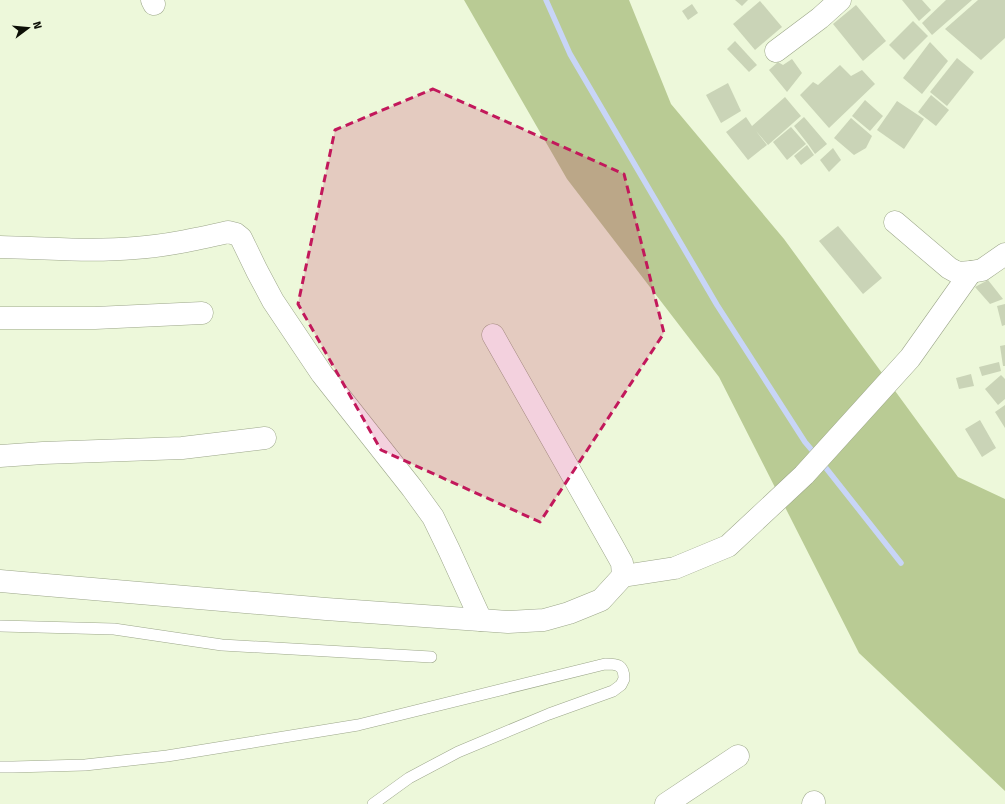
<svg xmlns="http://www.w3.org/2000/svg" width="1005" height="804" font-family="'Fira Sans',sans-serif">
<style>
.green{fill:#b9cb94}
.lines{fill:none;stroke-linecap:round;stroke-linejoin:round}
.stream{stroke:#c8d5f7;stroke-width:5.5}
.building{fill:#cad4b7}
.service-casing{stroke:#9ca68a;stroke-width:12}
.minor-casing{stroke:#9ca68a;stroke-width:23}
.service{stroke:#fff;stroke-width:11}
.minor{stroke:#fff;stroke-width:22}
.marked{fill:#c2185b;fill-opacity:0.2;stroke:#c2185b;stroke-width:3;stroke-dasharray:8 5;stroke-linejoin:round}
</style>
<rect width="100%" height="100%" fill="#edf8da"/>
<polygon class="green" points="464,0 629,0 671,104 784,239 958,477 1005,499 1005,791 859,653 719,377 567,179"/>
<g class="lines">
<g class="stream">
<polyline points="546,0 570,54 717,305 805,442 816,455"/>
<polyline points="822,463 901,563"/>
</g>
</g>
<g class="building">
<polygon points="735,0 748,0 742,6"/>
<polygon points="902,0 922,0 931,10 919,21"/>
<polygon points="946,0 972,0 932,35 922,23"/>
<polygon points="978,0 1005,0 1005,38 981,60 945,29"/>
<polygon points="760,1 782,27 755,50 733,24"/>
<polygon points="692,4 698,13 688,20 682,11"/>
<polygon points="856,5 886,41 863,61 833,24"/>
<polygon points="913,21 928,36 904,60 889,45"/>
<polygon points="735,41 757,65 749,72 727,49"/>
<polygon points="930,42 948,61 922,94 903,78"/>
<polygon points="957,58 974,72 947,106 930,92"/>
<polygon points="792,59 802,73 787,92 769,70 778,62 783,65"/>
<polygon points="840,65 851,76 862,70 875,84 829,128 800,95 813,82 818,85"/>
<polygon points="728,83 741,111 721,123 706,95"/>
<polygon points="931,95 949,110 936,126 918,112"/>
<polygon points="785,97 801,116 768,145 756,131 767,145 748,160 726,132 746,117 752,126"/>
<polygon points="865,100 883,116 870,131 852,116"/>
<polygon points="897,101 924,119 904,149 877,130"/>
<polygon points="804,117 827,144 815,154 808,144 794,126"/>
<polygon points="851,118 872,136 866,148 854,155 834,138"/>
<polygon points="791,127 806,144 787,160 773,142"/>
<polygon points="807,145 814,155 801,165 794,156"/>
<polygon points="833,148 841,160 829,172 820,160"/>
<polygon points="838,226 882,278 863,294 819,241"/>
<polygon points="988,280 1003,299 990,304 975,287"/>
<polygon points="1005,304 1005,325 1002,326 997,306"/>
<polygon points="1005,345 1005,366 1003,366 1000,346"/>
<polygon points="999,362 1001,371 982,376 979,367"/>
<polygon points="971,374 974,386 959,389 956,378"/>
<polygon points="1001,375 1005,379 1005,399 998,405 985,389"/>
<polygon points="1005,405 1005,428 995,412"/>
<polygon points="980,420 996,448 982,457 965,429"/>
</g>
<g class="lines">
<g class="service-casing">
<g id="service">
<polyline points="0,626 114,629 222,645 431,657"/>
<path d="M0 767H13L85 765 167 756 358 725 605 664C618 664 624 665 624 679L621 685 613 691 549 714 458 752 409 778 373 804"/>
</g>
</g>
<g class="minor-casing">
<g id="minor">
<polyline points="152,0 154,4"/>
<polyline points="776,51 820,18 840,0"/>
<polyline points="895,222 949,268 958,273 971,272 982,270 1005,254"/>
<path d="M0 247C45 248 90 252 135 248 166 246 197 239 228 232L236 234 241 238 257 271 273 301 322 374 412 488 433 517 449 550 481 620"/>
<polyline points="0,318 95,318 202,313"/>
<polyline points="493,335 612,545 622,563 623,576"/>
<polyline points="0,456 43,453 182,448 265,438"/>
<polyline points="0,581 23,583 326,609 508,622 544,620 569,613 601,600 623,576 675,568 728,546 804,475 910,358 971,272"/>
<polyline points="666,804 738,756"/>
<polyline points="813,804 814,802"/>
</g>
</g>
<use href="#service" class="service"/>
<use href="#minor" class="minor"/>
</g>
<path class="marked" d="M433 89 624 174 664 333 540 522 381 450 298 304 335 130Z"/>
<g transform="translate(28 28) rotate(74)" stroke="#edf8da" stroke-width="3" paint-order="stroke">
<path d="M0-3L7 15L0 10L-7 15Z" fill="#0c0f06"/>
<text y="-6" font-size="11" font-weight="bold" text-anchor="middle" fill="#0c0f06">N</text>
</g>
</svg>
